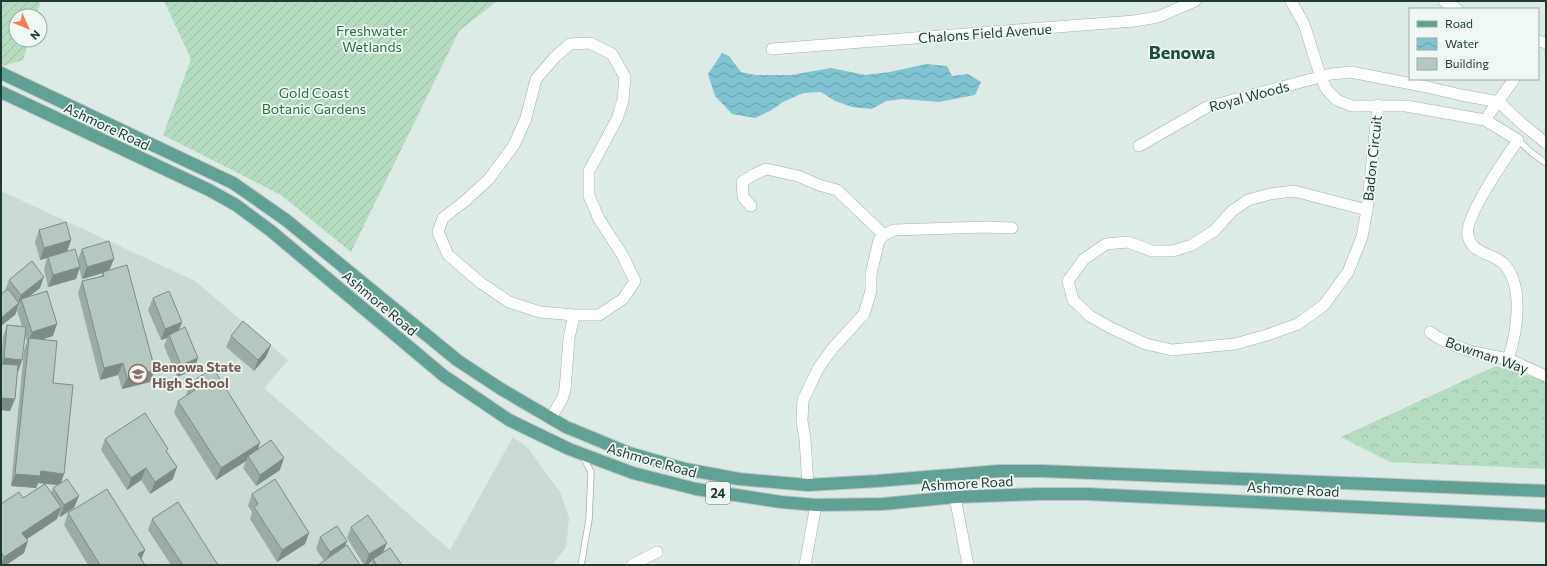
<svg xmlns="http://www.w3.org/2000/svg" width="1547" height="566" font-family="Commissioner,sans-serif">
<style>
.built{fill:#cbdad4}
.forest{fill:url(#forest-crowns)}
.garden{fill:url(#garden-furrows)}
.water{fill:url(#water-waves)}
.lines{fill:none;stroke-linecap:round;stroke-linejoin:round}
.lane-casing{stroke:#a0b2ac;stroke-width:7}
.street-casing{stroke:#a0b2ac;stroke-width:12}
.primary-casing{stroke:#bcc4c2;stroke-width:14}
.lane{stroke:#fff;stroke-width:5.5}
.street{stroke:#fff;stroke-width:11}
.primary{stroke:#60a193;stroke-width:12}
.wall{fill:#9daba6;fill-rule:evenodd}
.shaded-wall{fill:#7f8b87}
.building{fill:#b6c7c1;stroke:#7f8b87}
.labels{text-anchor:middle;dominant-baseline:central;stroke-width:3.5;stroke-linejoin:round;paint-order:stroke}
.shield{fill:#eef7f2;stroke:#5d736c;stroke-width:1}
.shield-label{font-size:13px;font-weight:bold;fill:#1f3a33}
.park-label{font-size:14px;fill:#287147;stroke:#eef7f2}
.street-label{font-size:14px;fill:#1f3a33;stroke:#eef7f2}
.education-label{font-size:14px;font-weight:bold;fill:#785e54;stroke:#eef7f2;text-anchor:start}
.district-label{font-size:18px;font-weight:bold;fill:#1a4c42;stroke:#eef7f2}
</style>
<defs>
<pattern id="forest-crowns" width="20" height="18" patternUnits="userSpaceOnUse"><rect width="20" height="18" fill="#b5dcc1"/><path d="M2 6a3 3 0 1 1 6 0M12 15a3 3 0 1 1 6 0" fill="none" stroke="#9bbea6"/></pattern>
<pattern id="garden-furrows" width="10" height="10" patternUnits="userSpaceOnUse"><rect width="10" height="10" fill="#b5dcc1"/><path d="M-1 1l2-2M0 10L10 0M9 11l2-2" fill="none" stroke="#9bbea6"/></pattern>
<pattern id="water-waves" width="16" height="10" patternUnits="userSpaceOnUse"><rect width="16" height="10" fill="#82c3d2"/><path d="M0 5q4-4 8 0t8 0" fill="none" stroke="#6a9fab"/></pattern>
</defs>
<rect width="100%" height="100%" fill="#ddeae5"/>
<polygon class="built" points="1,191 195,281 288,360 264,388 450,550 513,437 528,448 560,492 569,518 566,547 552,565 1,565"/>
<polygon class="forest" points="1496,366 1546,381 1546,469 1390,462 1341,437"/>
<g class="garden">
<polygon points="1,1 41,1 36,16 16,16 16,40 29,40 23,60 3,66 1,65"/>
<polygon points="164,1 497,1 459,31 351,252 281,195 163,135 191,59"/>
</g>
<polygon class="water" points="722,53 729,56 741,72 755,75 791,75 831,68 865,75 890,72 926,64 947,66 952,76 968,74 981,82 975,95 939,102 903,99 886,101 872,109 852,107 835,101 821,92 803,93 783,102 770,111 755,118 732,114 715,96 708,74"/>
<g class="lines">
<g class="lane-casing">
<g id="lane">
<polyline points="1518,140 1532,153 1546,163"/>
<polyline points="581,565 589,520 591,472 583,456"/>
</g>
</g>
<g class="street-casing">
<g id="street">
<path d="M1291 1 1304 24 1321 78 1327 90 1337 100 1352 106H1406L1485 120 1518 140C1507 156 1463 219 1468 236 1472 254 1492 253 1503 263 1525 285 1517 333 1508 359"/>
<polyline points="1444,1 1457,9"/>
<polyline points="1538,41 1546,43"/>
<polyline points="772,49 1134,21 1158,17 1195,1"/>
<polyline points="1485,120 1514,79"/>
<polyline points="1139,146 1207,107 1331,74 1351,72 1427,87 1461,95 1499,102 1520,122 1546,143"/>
<polyline points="751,206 743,197 742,182 753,175 766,169 798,176 819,185 837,190 884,235"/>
<polyline points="1367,210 1294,191 1270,194 1248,200 1232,211 1214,231 1192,245 1173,251 1152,251 1128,242 1106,244 1084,259 1068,281 1073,300 1090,316 1111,328 1146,344 1172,350 1235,344 1267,335 1298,324 1324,305 1348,272 1362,237 1367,210 1378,105"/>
<polyline points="1430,332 1437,337 1453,345 1473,352 1508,359 1546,376"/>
<polyline points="551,418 562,399 565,390 569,338 574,315 599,315 623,299 635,281 623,256 599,219 589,196 589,171 617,119 623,100 625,77 612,54 590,43 570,44 555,57 536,79 526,118 514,145 489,179 465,201 443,218 438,232 448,255 481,283 509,302 540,312 574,315"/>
<polyline points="952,474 955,497 968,565"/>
<polyline points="808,485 805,439 802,421 803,400 819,367 833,348 864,314 871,291 871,274 879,240 884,235 894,230 985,227 1012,228"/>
<polyline points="632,565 657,552"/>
<polyline points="805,565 816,505"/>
</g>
</g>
<g class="primary-casing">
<g id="primary">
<polyline points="1,73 233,183 286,220 457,360 501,389 566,427 629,453 685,469 739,479 808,485 877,481 999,471 1042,471 1546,491"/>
<polyline points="1,92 209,190 236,205 271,231 444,376 509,420 569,449 633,473 696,489 781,502 816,505 883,504 955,497 1040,494 1087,494 1546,516"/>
</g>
</g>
<use href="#lane" class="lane"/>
<use href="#street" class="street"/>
<use href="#primary" class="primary"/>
</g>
<g class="wall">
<polygon points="39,230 71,240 67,251 78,259 82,249 110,270 150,382 122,389 118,375 100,380 78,293 82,281 101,276 103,273 82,279 79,268 76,279 48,287 44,269 47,258 40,260 35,242"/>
<path d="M9 280 40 288 30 296 53 336 42 339 53 383 64 474 61 483 74 508 60 517 58 515 57 519 27 539 24 553 6 565H1V504L23 498 45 484 38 483 36 488 11 486 24 350 27 342 25 335 22 360 18 372H17L15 399 10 411 1 410V360L3 337 7 325 22 326 17 311 20 304 18 305 15 315 5 291ZM45 484 57 485 53 488 51 493Z"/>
<polygon points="153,298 182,322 179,330 194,370 177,377 164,346 167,338 161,340 148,310"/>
<polygon points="231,336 271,345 266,357 254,371 226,347"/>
<polygon points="190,383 258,448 280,470 256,486 243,468 246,461 216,480 174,413 178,401 187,395 186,395"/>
<polygon points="105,439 167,452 173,479 150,494 141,480 127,490 101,450"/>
<polygon points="252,494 309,533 305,544 277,562 250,519 252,512 248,506"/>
<polygon points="68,513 145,550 141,559 145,565 88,565 64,525"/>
<polygon points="152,519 218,565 171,565 148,530"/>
<polygon points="351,527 383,552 402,565 371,565 372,561 367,565 364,565 347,538"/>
<polygon points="320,537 344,547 324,561 316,549"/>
</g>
<g class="shaded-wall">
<polygon points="71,240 67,252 40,260 44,248"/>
<polygon points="114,259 109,271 103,272 103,273 82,279 87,267"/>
<polygon points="80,267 76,279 48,287 53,275"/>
<polygon points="44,277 40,288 22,302 21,299 15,315 1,326 1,318 17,305 21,295"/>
<polygon points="182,322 178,333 169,335 167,338 161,340 165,329"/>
<polygon points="57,324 53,336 28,344 32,332"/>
<polygon points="271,345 266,357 254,371 258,360"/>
<polygon points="4,358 22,360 18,372 1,370 1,368"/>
<polygon points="198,358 194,370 177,377 181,365"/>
<polygon points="123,363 118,375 100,380 104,368"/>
<polygon points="155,370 150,382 122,389 127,378"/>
<polygon points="1,398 15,399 10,411 1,410"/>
<polygon points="260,443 256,455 248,456 246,461 216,480 221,468"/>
<polygon points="284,458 280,470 256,486 260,475"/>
<polygon points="177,467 173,479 150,494 155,482"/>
<polygon points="146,468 141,480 127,490 131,478"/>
<polygon points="41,471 64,474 60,485 38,483 36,488 11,486 15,474"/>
<polygon points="79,496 74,508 60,517 64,505"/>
<polygon points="61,507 57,519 18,545 22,533"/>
<polygon points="309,533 305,544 277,562 282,550"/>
<polygon points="28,541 24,553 6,565 1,565 4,557"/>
<polygon points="347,541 342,553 325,564 330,552"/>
<polygon points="387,543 382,555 373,559 372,561 367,565 365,565 369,554"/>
<polygon points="145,550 140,562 138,554"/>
</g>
<g class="building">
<polygon points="66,222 71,240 44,248 39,230"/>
<polygon points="109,241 114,259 87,267 82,249"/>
<polygon points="75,249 80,267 53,275 48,257"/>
<polygon points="32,261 44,277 21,295 9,280"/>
<polygon points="127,265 155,370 127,378 123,363 104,368 82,281 104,276 103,272"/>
<polygon points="8,289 19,303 1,318 1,294"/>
<polygon points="47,291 57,324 32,332 21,299"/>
<polygon points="169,291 182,322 165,329 153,298"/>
<polygon points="243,321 271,345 258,360 231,336"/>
<polygon points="7,325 26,327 22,360 4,358"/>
<polygon points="185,327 198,358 181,365 169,335"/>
<polygon points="29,338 57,341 53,383 73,385 64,474 41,471 40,476 15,474"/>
<polygon points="1,364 18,365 15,399 1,398"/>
<polygon points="213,368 260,443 221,468 178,401 195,390 190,383"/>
<polygon points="145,413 168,449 166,451 177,467 155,482 146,468 131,478 105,439"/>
<polygon points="271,440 284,458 260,475 248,456"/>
<polygon points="67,479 79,496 64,505 53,488"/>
<polygon points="275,479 309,533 282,550 254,507 258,504 252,494"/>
<polygon points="45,484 61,507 22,533 28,541 4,557 1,552 1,504 19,492 23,498"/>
<polygon points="107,489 145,550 138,554 145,565 100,565 68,513"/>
<polygon points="178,502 218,565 183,565 152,519"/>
<polygon points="368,515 387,543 369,554 351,527"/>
<polygon points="337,526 347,541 330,552 320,537"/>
<polygon points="347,545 360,565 318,565"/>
<polygon points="390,548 402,565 377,565 373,559"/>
</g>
<defs>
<g id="school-ring" transform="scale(1)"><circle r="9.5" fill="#eef7f2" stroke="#8d6e63" stroke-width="1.5"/><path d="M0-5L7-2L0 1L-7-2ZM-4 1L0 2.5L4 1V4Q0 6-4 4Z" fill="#8d6e63"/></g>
</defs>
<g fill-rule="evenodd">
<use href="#school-ring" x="138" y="374"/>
</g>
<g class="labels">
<rect class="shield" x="706" y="482" width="24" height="22" rx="3"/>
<g class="shield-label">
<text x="718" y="493">24</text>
</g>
<g class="park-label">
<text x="372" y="30">Freshwater<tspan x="372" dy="16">Wetlands</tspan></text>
<text x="314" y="92">Gold Coast<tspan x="314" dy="16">Botanic Gardens</tspan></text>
</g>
<g class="street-label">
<text transform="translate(985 33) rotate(-4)">Chalons Field Avenue</text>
<text transform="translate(1249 96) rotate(-15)">Royal Woods</text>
<text transform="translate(107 126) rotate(25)">Ashmore Road</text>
<text transform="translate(1372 158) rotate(-84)">Badon Circuit</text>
<text transform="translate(380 303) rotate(40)">Ashmore Road</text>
<text transform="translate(1487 355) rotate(19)">Bowman Way</text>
<text transform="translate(652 460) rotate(16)">Ashmore Road</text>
<text transform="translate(967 483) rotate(-3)">Ashmore Road</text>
<text transform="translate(1293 489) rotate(3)">Ashmore Road</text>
</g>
<g class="education-label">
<text x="152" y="366">Benowa State<tspan x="152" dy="16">High School</tspan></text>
</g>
<g class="district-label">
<text x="1182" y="52">Benowa</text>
</g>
</g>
<rect width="1547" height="566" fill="none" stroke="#1f3a33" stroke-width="4"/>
<rect x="1409" y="8" width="130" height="72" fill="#eef7f2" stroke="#9baba6"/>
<rect x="1417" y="21" width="20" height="6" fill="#60a193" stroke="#9baba6"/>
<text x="1445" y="28" font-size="12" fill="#1f3a33">Road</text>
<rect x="1417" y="38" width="20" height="12" fill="url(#water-waves)" stroke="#9baba6"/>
<text x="1445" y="48" font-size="12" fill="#1f3a33">Water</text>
<rect x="1417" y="58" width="20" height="12" fill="#b6c7c1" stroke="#9baba6"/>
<text x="1445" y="68" font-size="12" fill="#1f3a33">Building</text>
<g transform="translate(28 28) rotate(134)"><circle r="19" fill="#eef7f2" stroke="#9baba6"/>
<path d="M0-3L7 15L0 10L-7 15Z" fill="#f77e4e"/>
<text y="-6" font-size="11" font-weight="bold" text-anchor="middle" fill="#1f3a33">N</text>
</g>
</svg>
